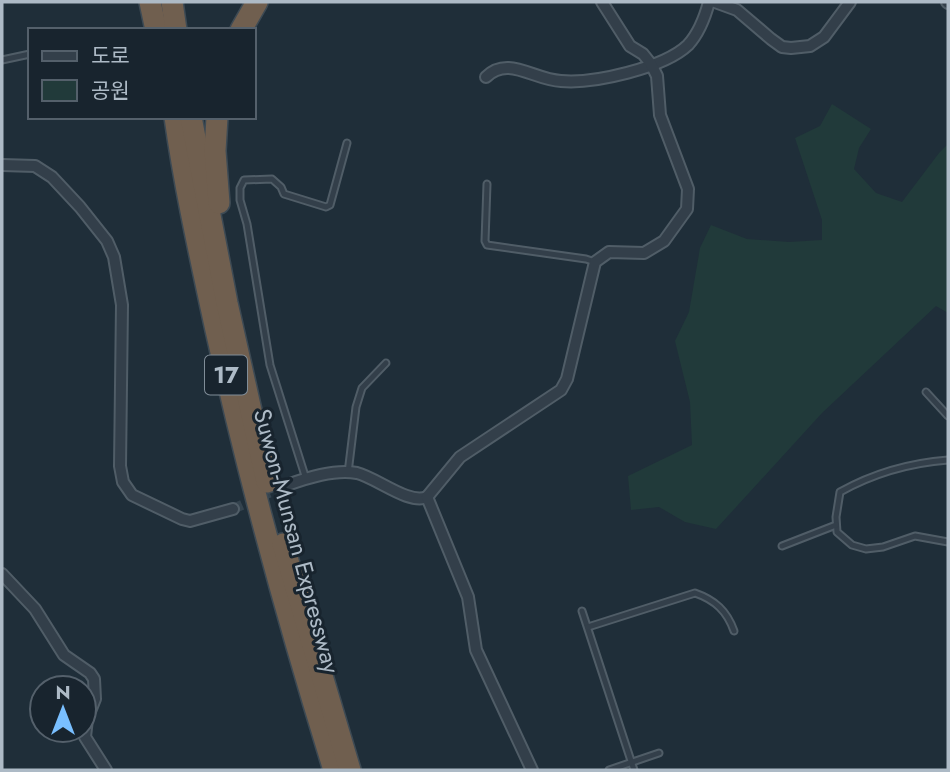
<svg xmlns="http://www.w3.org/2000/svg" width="950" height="772" font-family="Jost,'Noto Sans KR',sans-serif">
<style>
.green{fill:#213a3a}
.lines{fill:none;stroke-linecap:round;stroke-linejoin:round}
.street-tunnel{stroke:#34434e;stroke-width:10;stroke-dasharray:10 5;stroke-linecap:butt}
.lane-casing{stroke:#505d67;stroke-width:9}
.street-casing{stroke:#505d67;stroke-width:14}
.highway-casing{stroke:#3d4a54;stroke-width:24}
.lane{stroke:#333f4a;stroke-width:5}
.street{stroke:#333f4a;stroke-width:10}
.highway{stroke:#705f4f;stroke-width:21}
.labels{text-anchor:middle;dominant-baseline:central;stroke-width:6;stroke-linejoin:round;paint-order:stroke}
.shield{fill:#18242e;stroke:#808d98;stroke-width:2}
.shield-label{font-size:23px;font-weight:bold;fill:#adbac6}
.street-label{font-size:24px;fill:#adbac6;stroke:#18242e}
</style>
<rect width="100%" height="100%" fill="#1f2e39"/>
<polygon class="green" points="832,104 871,129 859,148 854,169 876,193 902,202 939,153 948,144 948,313 936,306 822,413 716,529 685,522 659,507 631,510 628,476 692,445 690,402 675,341 689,312 700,248 711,225 747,239 789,242 822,240 822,220 795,138 820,126"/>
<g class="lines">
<polyline class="street-tunnel" points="233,509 287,485"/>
<g class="lane-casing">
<g id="lane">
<polyline points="2,60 30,54"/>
<polyline points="487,184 485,241 487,245 586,259 595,262"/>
<polyline points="926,392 948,416"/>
<path d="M948 460C909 463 874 473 840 492L836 517 837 532 852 545 866 549 883 547 915 536 948 542"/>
<polyline points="348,473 356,407 362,388 386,363"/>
<polyline points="306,479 270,365 247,224 240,200 240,188 244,180 272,179 281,187 284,194 326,207 330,205 347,143"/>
<polyline points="782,546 836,525"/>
<polyline points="582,611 634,770"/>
<path d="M588 627 695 593C715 600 727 611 734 631"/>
<polyline points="609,770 659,753"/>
</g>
</g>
<g class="street-casing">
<g id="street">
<polyline points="715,2 737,10 771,39 782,47 791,48 810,46 824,37 850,2"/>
<polyline points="947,2 948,3"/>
<path d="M486 77C508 55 534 80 561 81 593 84 664 68 688 45 699 33 705 17 709 2"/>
<polyline points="2,165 35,166 52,177 80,207 107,241 114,257 122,305 120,466 123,482 132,495 182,519 190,521 233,509"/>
<path d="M287 485C307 478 334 469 357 473 377 478 409 505 427 497"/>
<polyline points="2,574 35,609 64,655 90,673 94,679 95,699 87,719 85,737 106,770"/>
<polyline points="532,770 476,650 468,597 427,497 460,457 561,390 567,379 595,262 609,252 644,253 664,241 687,209 688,189 660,115 657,76 651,64 643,54 630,46 602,2"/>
</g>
</g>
<g class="highway-casing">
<g id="highway">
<polyline points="150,2 156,30"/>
<polyline points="172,2 176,30"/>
<polyline points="241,30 257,2"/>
<path d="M175 117C185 189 201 260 216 330 249 479 289 625 334 770"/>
<polyline points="191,117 227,303 267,482"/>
<polyline points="217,117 215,151 219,203"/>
<polyline points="283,544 350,770"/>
</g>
</g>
<use href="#lane" class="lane"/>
<use href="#street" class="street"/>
<use href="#highway" class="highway"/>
</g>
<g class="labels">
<rect class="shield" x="205" y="355.5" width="42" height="39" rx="5"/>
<g class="shield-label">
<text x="226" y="375">17</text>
</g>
<g class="street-label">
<text transform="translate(297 541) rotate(75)">Suwon-Munsan Expressway</text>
</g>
</g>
<rect width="950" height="772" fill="none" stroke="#adbac6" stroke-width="7"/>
<rect x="28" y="28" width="228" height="91" fill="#18242e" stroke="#54606b" stroke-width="2"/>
<rect x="42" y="51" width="35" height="10" fill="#333f4a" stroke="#54606b" stroke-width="2"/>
<text x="91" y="63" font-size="21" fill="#adbac6">도로</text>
<rect x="42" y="80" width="35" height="21" fill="#213a3a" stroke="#54606b" stroke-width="2"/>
<text x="91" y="98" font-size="21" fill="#adbac6">공원</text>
<g transform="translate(63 709)"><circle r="33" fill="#18242e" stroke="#54606b" stroke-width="2"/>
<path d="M0-5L12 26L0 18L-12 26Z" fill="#79bfff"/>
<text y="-10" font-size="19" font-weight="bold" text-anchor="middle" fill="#adbac6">N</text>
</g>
</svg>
